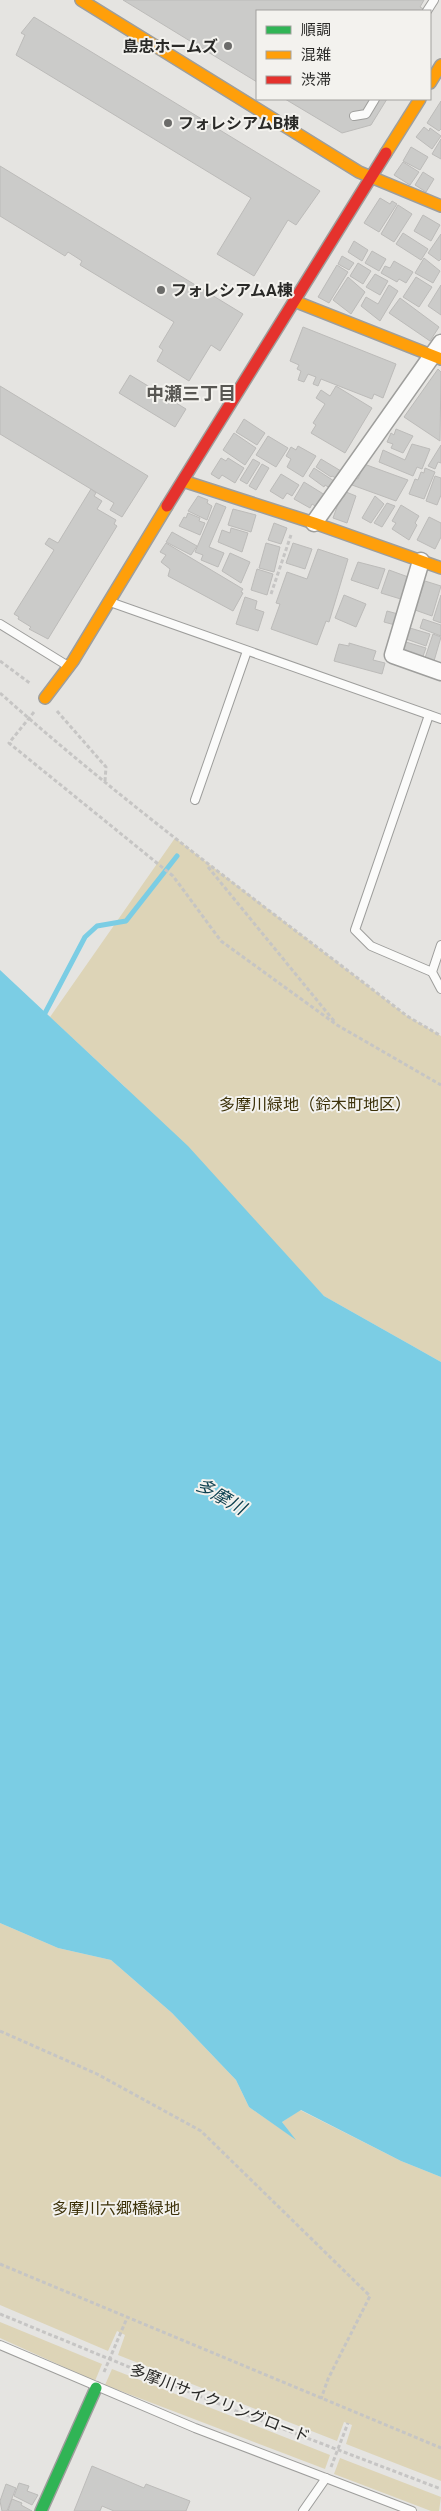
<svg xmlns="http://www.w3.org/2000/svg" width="441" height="2511" font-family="Roboto,'Noto Sans JP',sans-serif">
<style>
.green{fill:#ddd4b7}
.water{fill:#7bcde4}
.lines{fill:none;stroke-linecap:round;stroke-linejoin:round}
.stream{stroke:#7bcde4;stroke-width:5}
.building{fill:#cbcbc9;stroke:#bcbbb9}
.lane-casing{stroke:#9e9e9c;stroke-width:10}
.street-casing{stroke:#9e9e9c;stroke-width:19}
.fast-casing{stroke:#9e9e9c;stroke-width:14}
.slow-casing{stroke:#9e9e9c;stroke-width:14}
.jam-casing{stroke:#9e9e9c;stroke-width:14}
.path{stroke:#c6c5c4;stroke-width:3;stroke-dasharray:4 2.5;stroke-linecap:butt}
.lane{stroke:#fbfbfa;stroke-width:8}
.street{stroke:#fbfbfa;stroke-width:16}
.fast{stroke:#30b455;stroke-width:11}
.slow{stroke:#ff9f0a;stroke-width:11}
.jam{stroke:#e5322d;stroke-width:11}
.poi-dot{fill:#6b6b69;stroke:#f3f2ee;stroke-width:2}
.labels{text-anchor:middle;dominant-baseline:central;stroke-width:4;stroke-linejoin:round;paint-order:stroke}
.poi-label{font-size:16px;font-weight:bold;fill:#2a2a28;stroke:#f3f2ee;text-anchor:start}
.park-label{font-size:16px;fill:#3c3109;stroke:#f3f2ee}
.street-label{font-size:16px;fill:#2a2a28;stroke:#f3f2ee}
.neighbourhood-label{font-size:18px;font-weight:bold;fill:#575652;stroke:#f3f2ee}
.water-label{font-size:18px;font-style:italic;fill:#0d4150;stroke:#f3f2ee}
</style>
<rect width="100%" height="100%" fill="#e5e4e1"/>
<g class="green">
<polygon points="175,838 407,1016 441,1036 441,1362 324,1296 124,1086 50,1017"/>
<polygon points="0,1923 58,1948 111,1960 172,2013 236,2080 249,2107 294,2138 282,2122 300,2110 401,2161 441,2177 441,2481 346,2444 352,2425 344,2422 337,2441 118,2355 125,2335 117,2331 108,2351 0,2305"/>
<polygon points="0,2322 102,2364 95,2381 0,2338"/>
<polygon points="112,2369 330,2455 325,2469 105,2385"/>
<polygon points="340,2458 441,2497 439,2511 431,2511 334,2474"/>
</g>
<polygon class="water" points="0,970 188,1146 324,1296 441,1362 441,2177 401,2161 301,2110 282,2122 296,2140 249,2107 236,2080 172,2013 111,1960 58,1948 0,1923"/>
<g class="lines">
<polyline class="stream" points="43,1017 85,937 97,926 126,921 177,856"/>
</g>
<g class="building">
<polygon points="123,0 424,0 420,7 427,11 257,11 257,82"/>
<polygon points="34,17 320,191 296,225 288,220 254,276 217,254 251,198 16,55 25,35 21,33"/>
<polygon points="285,99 387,99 371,125 342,133"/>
<polygon points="441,101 441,129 439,131 427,123"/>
<polygon points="424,127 429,131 430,128 441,136 432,149 416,137"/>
<polygon points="441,139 441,159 432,154"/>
<polygon points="411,147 428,157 420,170 403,161"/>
<polygon points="403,162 419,172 410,185 394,175"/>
<polygon points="0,166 243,314 220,351 211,345 189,381 157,361 163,350 159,347 174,322 80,265 82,261 68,252 65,256 0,216"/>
<polygon points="423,172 434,179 426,192 415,185"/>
<polygon points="380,198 390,204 392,201 397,204 379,232 364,223"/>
<polygon points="398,205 412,214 394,242 381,234"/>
<polygon points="423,215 440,225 431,241 414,231"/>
<polygon points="403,233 428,249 421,260 396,244"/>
<polygon points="441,234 441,259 439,261 428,253"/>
<polygon points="354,241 368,250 362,261 348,252"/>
<polygon points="372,251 386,259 379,271 365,263"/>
<polygon points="342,256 354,263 349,270 338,264"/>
<polygon points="424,258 440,271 433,283 415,273"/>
<polygon points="394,261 413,272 406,283 399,279 397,282 381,273 385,266 390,268"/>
<polygon points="358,263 371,271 363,284 350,276"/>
<polygon points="337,265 348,272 329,303 318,297"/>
<polygon points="375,274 388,281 380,295 366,287"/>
<polygon points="348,277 365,292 351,314 333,300"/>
<polygon points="416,277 432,287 419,307 403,297"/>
<polygon points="389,285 398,291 380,321 361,306 366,297 378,304"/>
<polygon points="441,285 441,315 428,306"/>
<polygon points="400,298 439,327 430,341 389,313"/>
<polygon points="303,327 396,364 383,398 374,394 372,399 321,379 318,386 313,384 316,377 308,374 304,382 298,380 301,371 297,369 299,365 290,361"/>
<polygon points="438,369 441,372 440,441 404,417"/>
<polygon points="130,375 186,409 175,427 119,393"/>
<polygon points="0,386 148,476 122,517 110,510 114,503 0,434"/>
<polygon points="336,386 372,408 345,453 311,433 316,425 313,423 325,404 316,398 321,390 330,396"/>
<polygon points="244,419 265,433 257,445 236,432"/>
<polygon points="396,429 413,436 403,453 391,448 393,444 387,442 391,433 394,435"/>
<polygon points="234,433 256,448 245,465 223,450"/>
<polygon points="268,436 288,448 276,467 256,455"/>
<polygon points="412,444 430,449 422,469 417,467 413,476 379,462 383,450 405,460"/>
<polygon points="441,445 441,463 438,462 435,469 428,466"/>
<polygon points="298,446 316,456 303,477 287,467 291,459 286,456 291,447 296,450"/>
<polygon points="221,458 226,461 228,458 244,468 235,483 222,475 219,479 211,474"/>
<polygon points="253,459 260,463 247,484 240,480"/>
<polygon points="321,459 341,471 336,478 332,476 331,477 316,467"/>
<polygon points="262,464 269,468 256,490 249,486"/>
<polygon points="364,464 408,480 396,501 352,485 355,478 358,479"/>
<polygon points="314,468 334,481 330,488 325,485 324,487 309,476"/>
<polygon points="425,468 435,472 424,499 409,494 415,479 418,480 421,472 424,473"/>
<polygon points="281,474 299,485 292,496 287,493 283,499 270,491"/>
<polygon points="435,476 441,478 441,495 437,505 426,501"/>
<polygon points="304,482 325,495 317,507 312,504 310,508 294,499"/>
<polygon points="91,489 96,493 94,496 102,501 97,509 116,520 114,524 117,526 48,639 29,629 31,627 18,619 19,617 14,614 54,550 45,544 49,538 58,543"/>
<polygon points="346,492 356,496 347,523 333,518 341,496 344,497"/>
<polygon points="198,496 208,500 207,503 212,506 207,520 188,511"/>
<polygon points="375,496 384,504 371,523 362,518"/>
<polygon points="216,503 226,507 209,547 224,553 218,567 201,560 203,555 195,552"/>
<polygon points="387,503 395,506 382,527 374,523"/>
<polygon points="401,505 419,516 415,523 417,525 409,540 392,529 396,523 392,521"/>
<polygon points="233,509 256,515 251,532 228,525"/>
<polygon points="188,513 200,518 199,521 205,523 200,535 179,526 184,517 186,518"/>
<polygon points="429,517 441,523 441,537 435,549 417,540"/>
<polygon points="274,523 287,528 281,544 268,540"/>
<polygon points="231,528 248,533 242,552 218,542 222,530 230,533"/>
<polygon points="172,532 197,546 191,555 166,542"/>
<polygon points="166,543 243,589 241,592 243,593 233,611 168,576 170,569 161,562 166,555 160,552"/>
<polygon points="266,543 280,547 274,572 259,568"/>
<polygon points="293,543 312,549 305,569 286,563"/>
<polygon points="318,549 348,559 329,622 326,621 317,645 271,629 280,604 276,603 287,572 307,579"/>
<polygon points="230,553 250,562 241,583 222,571"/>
<polygon points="358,562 385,569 378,589 351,580"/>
<polygon points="257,569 273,574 267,595 251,590"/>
<polygon points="389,570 411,578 404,600 381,593"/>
<polygon points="425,581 441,586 432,616 415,610"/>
<polygon points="344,595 366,604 356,627 335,618"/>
<polygon points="441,595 441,623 433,620"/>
<polygon points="245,597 257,601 255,609 264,612 258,631 236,624"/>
<polygon points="387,611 398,614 395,625 384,622"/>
<polygon points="423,619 441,625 441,636 420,628"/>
<polygon points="410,628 430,634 426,646 406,639"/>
<polygon points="433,634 441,637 434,661 425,658"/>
<polygon points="406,642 426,648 422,659 403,650"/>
<polygon points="349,643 376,651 373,660 385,663 382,674 334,661 339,644 349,646"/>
<polygon points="92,2466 144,2488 146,2484 190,2501 186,2511 114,2511 102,2506 100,2511 74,2511"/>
<polygon points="19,2483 29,2486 27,2491 38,2495 32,2505 14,2496"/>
<polygon points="6,2484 16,2488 7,2511 2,2511 0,2501"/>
<polygon points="12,2499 22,2503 21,2505 32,2511 8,2511"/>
</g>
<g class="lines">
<g class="lane-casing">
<g id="lane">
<polyline points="427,11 434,0"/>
<polyline points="354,116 366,114 375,99"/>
<polyline points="110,602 441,719"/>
<polyline points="0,624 68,666"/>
<polyline points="429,715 355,930 371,946 432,972"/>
<polyline points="195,800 247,651"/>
<polyline points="441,945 432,972 441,989"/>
<polyline points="0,2345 195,2428 412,2511"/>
<polyline points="303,2511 326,2478"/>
</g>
</g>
<g class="street-casing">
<g id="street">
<polyline points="314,523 441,343"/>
<polyline points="421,561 393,655 441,672"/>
</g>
</g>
<g class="fast-casing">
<polyline id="fast" points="41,2511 96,2388"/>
</g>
<g class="slow-casing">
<g id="slow">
<polyline points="81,0 359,172 441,206"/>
<polyline points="430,83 441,65"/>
<polyline points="386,153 420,99"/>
<polyline points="294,301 441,359"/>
<polyline points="183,481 314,523 441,568"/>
<polyline points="45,698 73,661 167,506"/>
</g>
</g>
<g class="jam-casing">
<polyline id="jam" points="167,506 386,153"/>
</g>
<g class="path">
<polyline points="271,594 291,535"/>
<polyline points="0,661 31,684"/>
<path d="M0 693C129 808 270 910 407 1016L441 1036"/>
<polyline points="57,711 106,767 105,781"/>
<polyline points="34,712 9,743 173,876 221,941 337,1025 441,1085"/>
<polyline points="208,867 334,1021"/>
<polyline points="0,2031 97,2074 201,2131 370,2296 328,2379 321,2399"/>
<polyline points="0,2264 441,2448"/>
<polyline points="0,2314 236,2411 441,2489"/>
<polyline points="104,2372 127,2318"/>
<polyline points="331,2467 348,2423"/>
</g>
<use href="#lane" class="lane"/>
<use href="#street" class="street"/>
<use href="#fast" class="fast"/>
<use href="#slow" class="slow"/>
<use href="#jam" class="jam"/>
</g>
<g class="poi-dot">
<circle cx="228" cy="46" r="5"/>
<circle cx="168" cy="123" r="5"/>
<circle cx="161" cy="290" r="5"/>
</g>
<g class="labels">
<g class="poi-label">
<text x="218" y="46" text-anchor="end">島忠ホームズ</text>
<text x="178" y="123">フォレシアムB棟</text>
<text x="171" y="290">フォレシアムA棟</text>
</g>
<g class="park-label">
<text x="315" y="1104">多摩川緑地（鈴木町地区）</text>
<text x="116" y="2208">多摩川六郷橋緑地</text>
</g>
<g class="street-label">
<text transform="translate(220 2403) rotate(21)">多摩川サイクリングロード</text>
</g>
<g class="neighbourhood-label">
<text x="191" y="393">中瀬三丁目</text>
</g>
<g class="water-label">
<text transform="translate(221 1496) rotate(30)">多摩川</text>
</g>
</g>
<rect x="256" y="10" width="175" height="90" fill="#f3f2ee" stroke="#a3a29f"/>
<rect x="266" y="26" width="25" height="8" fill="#30b455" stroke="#a3a29f"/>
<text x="301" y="35" font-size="15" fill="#2a2a28">順調</text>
<rect x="266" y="51" width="25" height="8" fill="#ff9f0a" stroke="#a3a29f"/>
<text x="301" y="60" font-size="15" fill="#2a2a28">混雑</text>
<rect x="266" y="76" width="25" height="8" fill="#e5322d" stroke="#a3a29f"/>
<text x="301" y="85" font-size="15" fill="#2a2a28">渋滞</text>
</svg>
